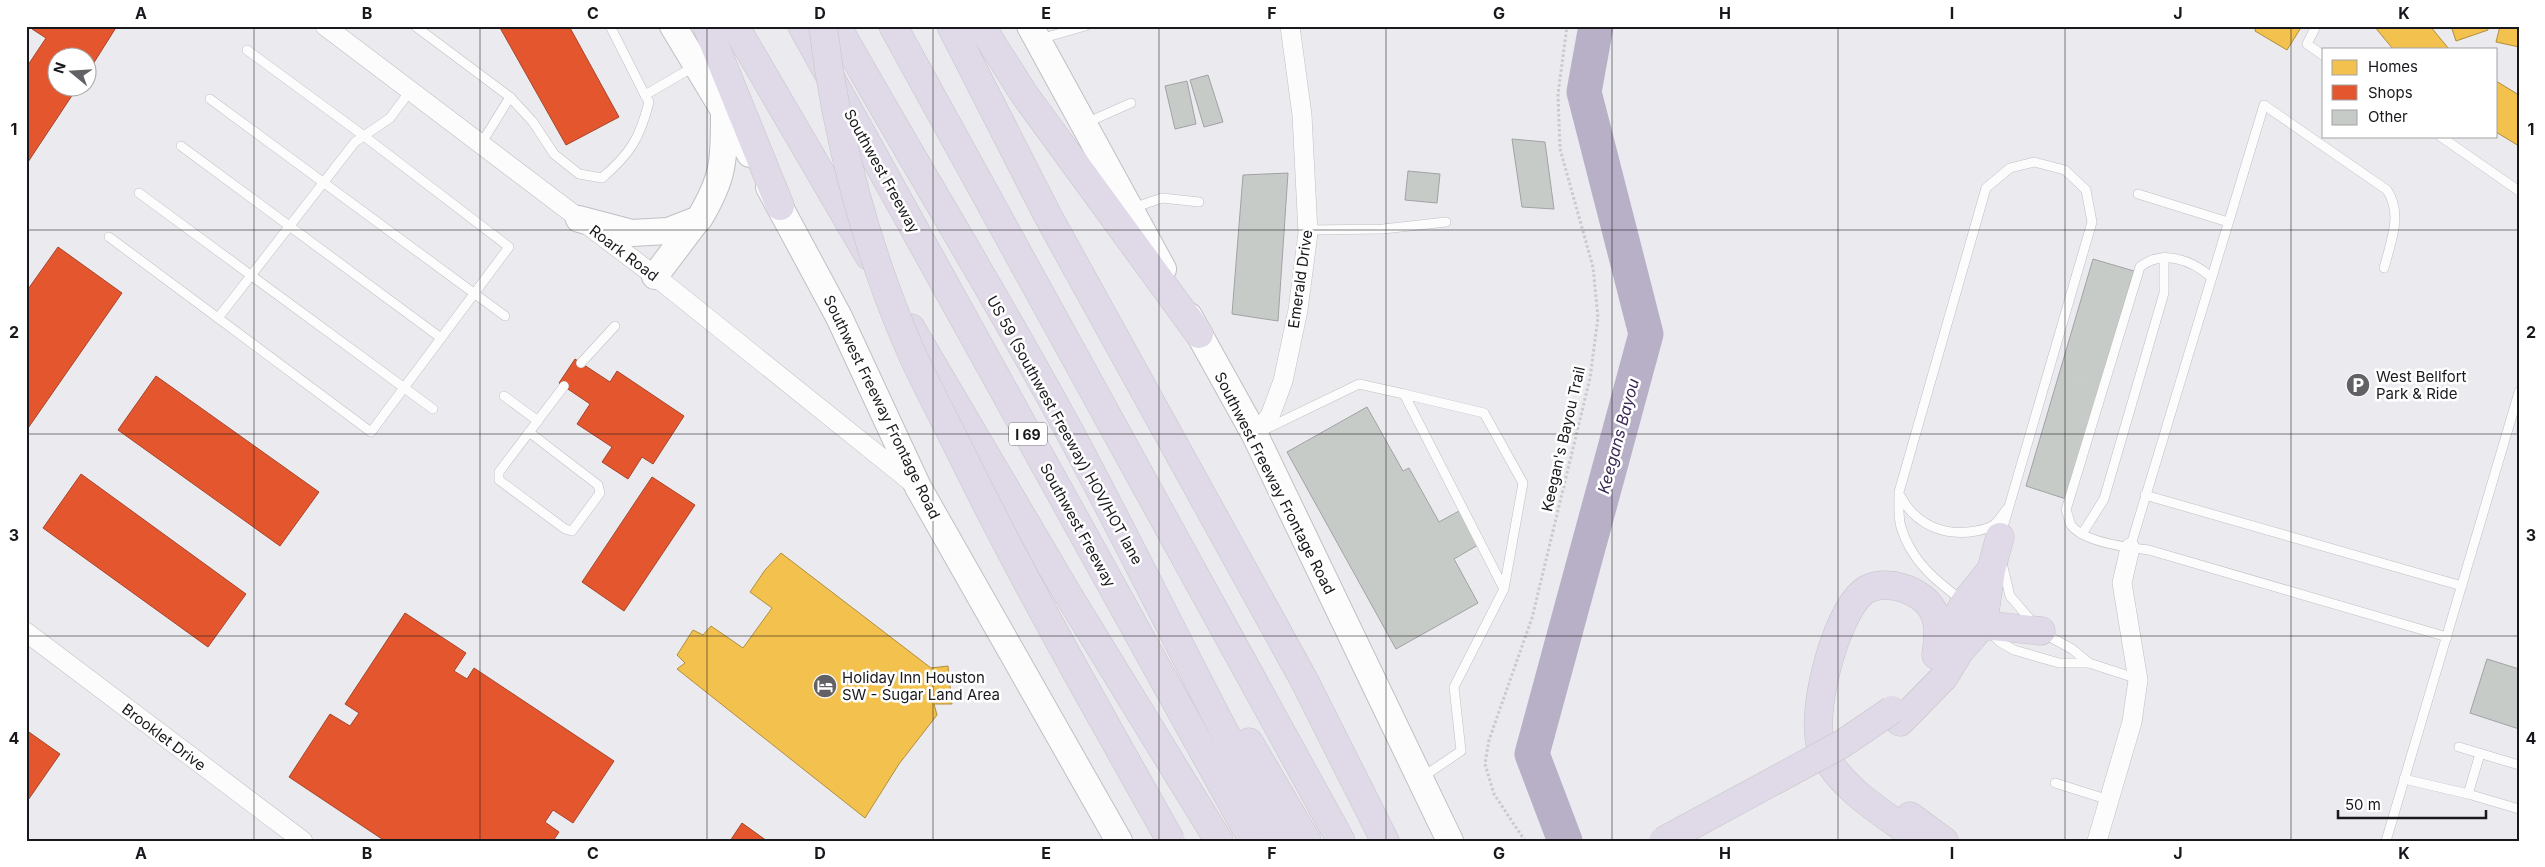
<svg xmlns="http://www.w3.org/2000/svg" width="2545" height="867" font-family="Inter,sans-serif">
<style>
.homes{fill:#f2c14e;stroke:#b18e3f}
.shops{fill:#e4572e;stroke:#a74429}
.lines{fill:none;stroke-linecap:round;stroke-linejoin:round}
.river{stroke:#b7b0c7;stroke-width:35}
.building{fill:#c6cbc8;stroke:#a1a2a4}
.lane-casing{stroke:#c0bfc2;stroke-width:10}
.street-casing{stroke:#c0bfc2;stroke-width:20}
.secondary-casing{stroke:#c0bfc2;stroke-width:28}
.highway-casing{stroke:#c5c5c8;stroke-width:29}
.path{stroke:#cac9cb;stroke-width:3;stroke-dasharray:2.5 2.5;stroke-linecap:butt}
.lane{stroke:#fcfcfd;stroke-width:9}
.street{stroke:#fcfcfd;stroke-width:19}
.secondary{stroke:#fcfcfd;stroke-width:26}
.highway{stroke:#dfd9e8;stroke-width:28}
.highway-bridge-casing{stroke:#c5c5c8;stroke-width:29;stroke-linecap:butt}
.highway-bridge{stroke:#dfd9e8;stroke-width:28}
.grid{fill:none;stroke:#19181c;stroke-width:1;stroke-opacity:0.55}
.labels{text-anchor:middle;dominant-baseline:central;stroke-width:5;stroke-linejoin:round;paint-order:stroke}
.shield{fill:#fff;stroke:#5e5d60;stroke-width:1}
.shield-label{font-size:14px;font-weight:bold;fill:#19181c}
.street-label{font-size:15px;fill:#19181c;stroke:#fff}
.poi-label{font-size:15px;fill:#19181c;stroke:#fff;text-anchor:start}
.water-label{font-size:16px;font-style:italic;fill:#3a2954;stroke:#fff}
.neatline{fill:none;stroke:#19181c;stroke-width:2}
.grid-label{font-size:16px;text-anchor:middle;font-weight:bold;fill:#19181c}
</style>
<rect width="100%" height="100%" fill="#ebeaef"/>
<g class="homes">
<polygon points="2256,26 2302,26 2287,50 2255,31"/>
<polygon points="2374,26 2430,26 2449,49 2393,49"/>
<polygon points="2451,26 2487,26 2488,30 2456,41"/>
<polygon points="2500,26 2519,26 2519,47 2496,42"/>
<polygon points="2496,81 2519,95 2519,146 2496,132"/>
<polygon points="781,553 931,668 948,666 952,704 934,704 937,715 899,764 865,818 677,669 685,663 677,655 693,630 703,635 711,626 743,648 772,608 750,592 765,570"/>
</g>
<g class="shops">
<polygon points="33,26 117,26 88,72 88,58 58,58 58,88 77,88 26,165 26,68 46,38 32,29"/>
<polygon points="499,26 569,26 619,117 566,145"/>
<polygon points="58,247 122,293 26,431 26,292"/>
<polygon points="575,359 610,382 617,371 684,416 653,464 642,457 628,479 602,462 612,447 577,424 590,404 559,383"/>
<polygon points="156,376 319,492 280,546 118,430"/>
<polygon points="81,474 246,594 208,647 43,528"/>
<polygon points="652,477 695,505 624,611 582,582"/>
<polygon points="405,613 466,653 454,671 467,679 474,668 614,761 573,823 553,810 545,822 559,832 553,841 385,841 289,777 330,714 350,726 359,713 345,704"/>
<polygon points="26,730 60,754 26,803"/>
<polygon points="742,823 767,841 730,841"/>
</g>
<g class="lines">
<polyline class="river" points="1565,841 1532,754 1646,334 1584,92 1596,26"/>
</g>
<g class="building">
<polygon points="1208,75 1223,122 1204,127 1190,80"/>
<polygon points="1187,81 1196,124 1175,129 1165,86"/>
<polygon points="1512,139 1545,142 1554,209 1522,207"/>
<polygon points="1408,171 1440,174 1437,203 1405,200"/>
<polygon points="1288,173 1278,321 1232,314 1243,175"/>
<polygon points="2093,259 2134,271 2066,499 2026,486"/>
<polygon points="1367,407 1403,471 1409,468 1439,522 1459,511 1478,545 1454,559 1478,603 1396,649 1287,452"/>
<polygon points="2487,659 2519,669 2519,729 2470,713"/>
</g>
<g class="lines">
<g class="lane-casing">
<g id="lane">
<polyline points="415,26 510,97 481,144"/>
<polyline points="610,26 645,95"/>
<polyline points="2316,26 2307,44 2324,56"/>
<polyline points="1040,39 1085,26"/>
<polyline points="247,50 364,136 509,247 371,432 218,318 355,142 390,118 410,91"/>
<path d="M510 97 533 122 554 154 579 174 602 178C630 154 640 138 649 102L645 95 695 66"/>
<polyline points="210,99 505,316"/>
<polyline points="1086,123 1131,103"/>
<polyline points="2440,136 2519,191"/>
<polyline points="181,146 441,338"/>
<polyline points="139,193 433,409"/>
<polyline points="2138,194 2228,222"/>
<polyline points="1133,208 1162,198 1199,202"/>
<polyline points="1308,230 1383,229 1446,222"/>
<polyline points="109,237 218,318"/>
<path d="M2211 277C2192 260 2162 249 2140 267L2066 510C2068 514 2069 521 2071 525 2083 542 2130 548 2149 550L2447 637"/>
<polyline points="581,363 615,326"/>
<polyline points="504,396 538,421"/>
<polyline points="1266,429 1359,384 1404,394"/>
<polyline points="529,432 598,485 600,493 572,531 565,529 499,480 499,472 564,386"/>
<polyline points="2145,495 2462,586"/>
<path d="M1901 497C1916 525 1945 537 1976 531 1982 530 1990 528 1995 524 1999 520 2003 514 2007 509"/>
<polyline points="2082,534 2104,499 2164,293 2164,257"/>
<path d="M2130 548 2264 105 2387 190C2403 214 2391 241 2384 268"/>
<polyline points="2003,567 2010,596 2034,624"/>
<path d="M1963 601C1936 581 1911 561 1901 527 1898 517 1899 503 1899 492L1986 188 2010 168 2034 162 2065 170 2086 190 2092 222 2001 534"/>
<polyline points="1991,633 2000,642 2014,650 2059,663 2089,663 2138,679"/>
<polyline points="2043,633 2072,649 2089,663"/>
<polyline points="2459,747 2519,765"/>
<polyline points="1421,778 1461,751 1454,687 1504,589 1523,483 1484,413 1404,394 1504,589"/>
<polyline points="2404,779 2468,794 2519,809"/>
<polyline points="2055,783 2109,800"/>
<polyline points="2468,794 2480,754"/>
<polyline points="2386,841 2519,392"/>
</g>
</g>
<g class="street-casing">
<g id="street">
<polyline points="325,26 655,276 914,484"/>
<polyline points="1255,435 1270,416 1283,381 1298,310 1308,233 1302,115 1290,26"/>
<polyline points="26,632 303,841"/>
<polyline points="2097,841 2132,722 2138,680 2122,583 2130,548"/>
</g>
</g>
<g class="secondary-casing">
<g id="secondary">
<polyline points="673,26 750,154"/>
<polyline points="1030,26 1163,269"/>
<polyline points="769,187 839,317 918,487 1119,841"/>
<path d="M579 219 632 233 668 231 699 219C725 176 724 159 724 111"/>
<polyline points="655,276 698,219"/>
<polyline points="1189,316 1255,435 1450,841"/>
</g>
</g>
<g class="highway-casing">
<g id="highway">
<polyline points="707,26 780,206"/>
<polyline points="735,26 869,256"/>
<polyline points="802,26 1253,841"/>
<path d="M837 26C912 160 994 292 1067 427 1141 564 1207 705 1283 841"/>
<polyline points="893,26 1341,841"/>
<polyline points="951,26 1048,216 1304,680 1385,841"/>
<polyline points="981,26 1024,94 1199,334"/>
<polyline points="911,328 1067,593 1219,841"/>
<polyline points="1983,625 2041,631"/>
<polyline points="1937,652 1965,602 1990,571"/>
<polyline points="1900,722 1944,677 1960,651 1983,625 1991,570 2000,537"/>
<polyline points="1249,742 1307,841"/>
<polyline points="1910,816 1944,841"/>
<path d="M1921 841C1888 816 1842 791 1823 752 1807 721 1835 614 1863 592 1883 576 1925 590 1934 613 1940 626 1938 641 1936 655"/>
</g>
</g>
<g class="path">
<polyline points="2062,374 2092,383"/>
<polyline points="1525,841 1494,794 1485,764 1489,740 1532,618 1590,378 1598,318 1593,267 1560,149 1558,94 1567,26"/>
</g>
<use href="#lane" class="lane"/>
<use href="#street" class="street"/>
<use href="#secondary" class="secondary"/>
<use href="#highway" class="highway"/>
<g class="highway-bridge-casing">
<g id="highway-bridge">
<path d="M823 26C836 137 867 252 912 354 929 391 948 426 966 463 1029 591 1101 716 1171 841"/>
<polyline points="1663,841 1842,744 1892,710"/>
</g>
</g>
<use href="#highway-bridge" class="highway-bridge"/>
</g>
<path class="grid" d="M254 26V841M480 26V841M707 26V841M933 26V841M1159 26V841M1386 26V841M1612 26V841M1838 26V841M2065 26V841M2291 26V841M26 230H2519M26 434H2519M26 636H2519"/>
<defs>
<g id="parking-disc" transform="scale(1.25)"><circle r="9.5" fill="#626266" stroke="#fff"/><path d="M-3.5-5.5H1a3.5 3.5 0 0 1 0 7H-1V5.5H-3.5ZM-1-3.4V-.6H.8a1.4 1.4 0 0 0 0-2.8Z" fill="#fff"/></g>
<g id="hotel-disc" transform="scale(1.25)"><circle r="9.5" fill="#626266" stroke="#fff"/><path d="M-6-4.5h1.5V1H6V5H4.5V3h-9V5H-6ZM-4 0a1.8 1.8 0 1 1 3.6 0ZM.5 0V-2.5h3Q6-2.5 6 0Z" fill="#fff"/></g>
</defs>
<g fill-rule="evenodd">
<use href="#parking-disc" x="2358" y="385"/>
<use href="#hotel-disc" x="825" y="686"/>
</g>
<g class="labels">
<rect class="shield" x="1009" y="422.5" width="38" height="23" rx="4"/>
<g class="shield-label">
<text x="1028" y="434">I 69</text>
</g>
<g class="street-label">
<text transform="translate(882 171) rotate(61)">Southwest Freeway</text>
<text transform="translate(624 253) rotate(37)">Roark Road</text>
<text transform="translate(1300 279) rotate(-82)">Emerald Drive</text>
<text transform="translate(882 407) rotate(64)">Southwest Freeway Frontage Road</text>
<text transform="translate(1065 430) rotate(61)">US 59 (Southwest Freeway) HOV/HOT lane</text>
<text transform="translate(1563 439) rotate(-77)">Keegan's Bayou Trail</text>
<text transform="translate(1275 483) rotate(63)">Southwest Freeway Frontage Road</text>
<text transform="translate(1078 525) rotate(61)">Southwest Freeway</text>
<text transform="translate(164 737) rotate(37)">Brooklet Drive</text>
</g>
<g class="poi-label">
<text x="2376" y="376">West Bellfort<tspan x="2376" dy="17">Park &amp; Ride</tspan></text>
<text x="842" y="677">Holiday Inn Houston<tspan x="842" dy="17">SW - Sugar Land Area</tspan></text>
</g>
<g class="water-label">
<text transform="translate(1618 436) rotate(-75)">Keegans Bayou</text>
</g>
</g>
<rect width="2545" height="867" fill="none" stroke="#ffffff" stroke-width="55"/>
<rect x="2322" y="48" width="175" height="90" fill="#ffffff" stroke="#a3a3a4"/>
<rect x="2332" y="60" width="25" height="15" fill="#f2c14e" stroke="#a3a3a4"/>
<text x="2368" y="72" font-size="15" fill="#19181c">Homes</text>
<rect x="2332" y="85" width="25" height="15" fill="#e4572e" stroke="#a3a3a4"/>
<text x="2368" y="98" font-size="15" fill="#19181c">Shops</text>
<rect x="2332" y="110" width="25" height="15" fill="#c6cbc8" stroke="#a3a3a4"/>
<text x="2368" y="122" font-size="15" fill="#19181c">Other</text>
<g transform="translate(72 72) rotate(288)"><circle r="24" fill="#ffffff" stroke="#a3a3a4"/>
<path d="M0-4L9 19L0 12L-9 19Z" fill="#626266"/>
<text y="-8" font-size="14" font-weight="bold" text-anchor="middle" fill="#19181c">N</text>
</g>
<path d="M2338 810v8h148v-8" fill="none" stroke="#19181c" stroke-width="2.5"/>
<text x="2345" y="810" font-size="15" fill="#19181c" stroke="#ffffff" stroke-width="4" paint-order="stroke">50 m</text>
<rect x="28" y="28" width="2490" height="812" class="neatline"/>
<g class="grid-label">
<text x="141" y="19">A</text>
<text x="367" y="19">B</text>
<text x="593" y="19">C</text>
<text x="820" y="19">D</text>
<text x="1046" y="19">E</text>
<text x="1272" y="19">F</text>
<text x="1499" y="19">G</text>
<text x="1725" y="19">H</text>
<text x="1952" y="19">I</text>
<text x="2178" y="19">J</text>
<text x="2404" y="19">K</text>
<text x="14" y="135">1</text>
<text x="2531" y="135">1</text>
<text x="14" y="338">2</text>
<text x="2531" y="338">2</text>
<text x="14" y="541">3</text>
<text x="2531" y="541">3</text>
<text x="14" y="744">4</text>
<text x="2531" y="744">4</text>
<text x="141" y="859">A</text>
<text x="367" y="859">B</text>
<text x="593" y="859">C</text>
<text x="820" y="859">D</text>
<text x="1046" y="859">E</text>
<text x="1272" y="859">F</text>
<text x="1499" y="859">G</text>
<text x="1725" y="859">H</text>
<text x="1952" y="859">I</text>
<text x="2178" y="859">J</text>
<text x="2404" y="859">K</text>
</g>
</svg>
